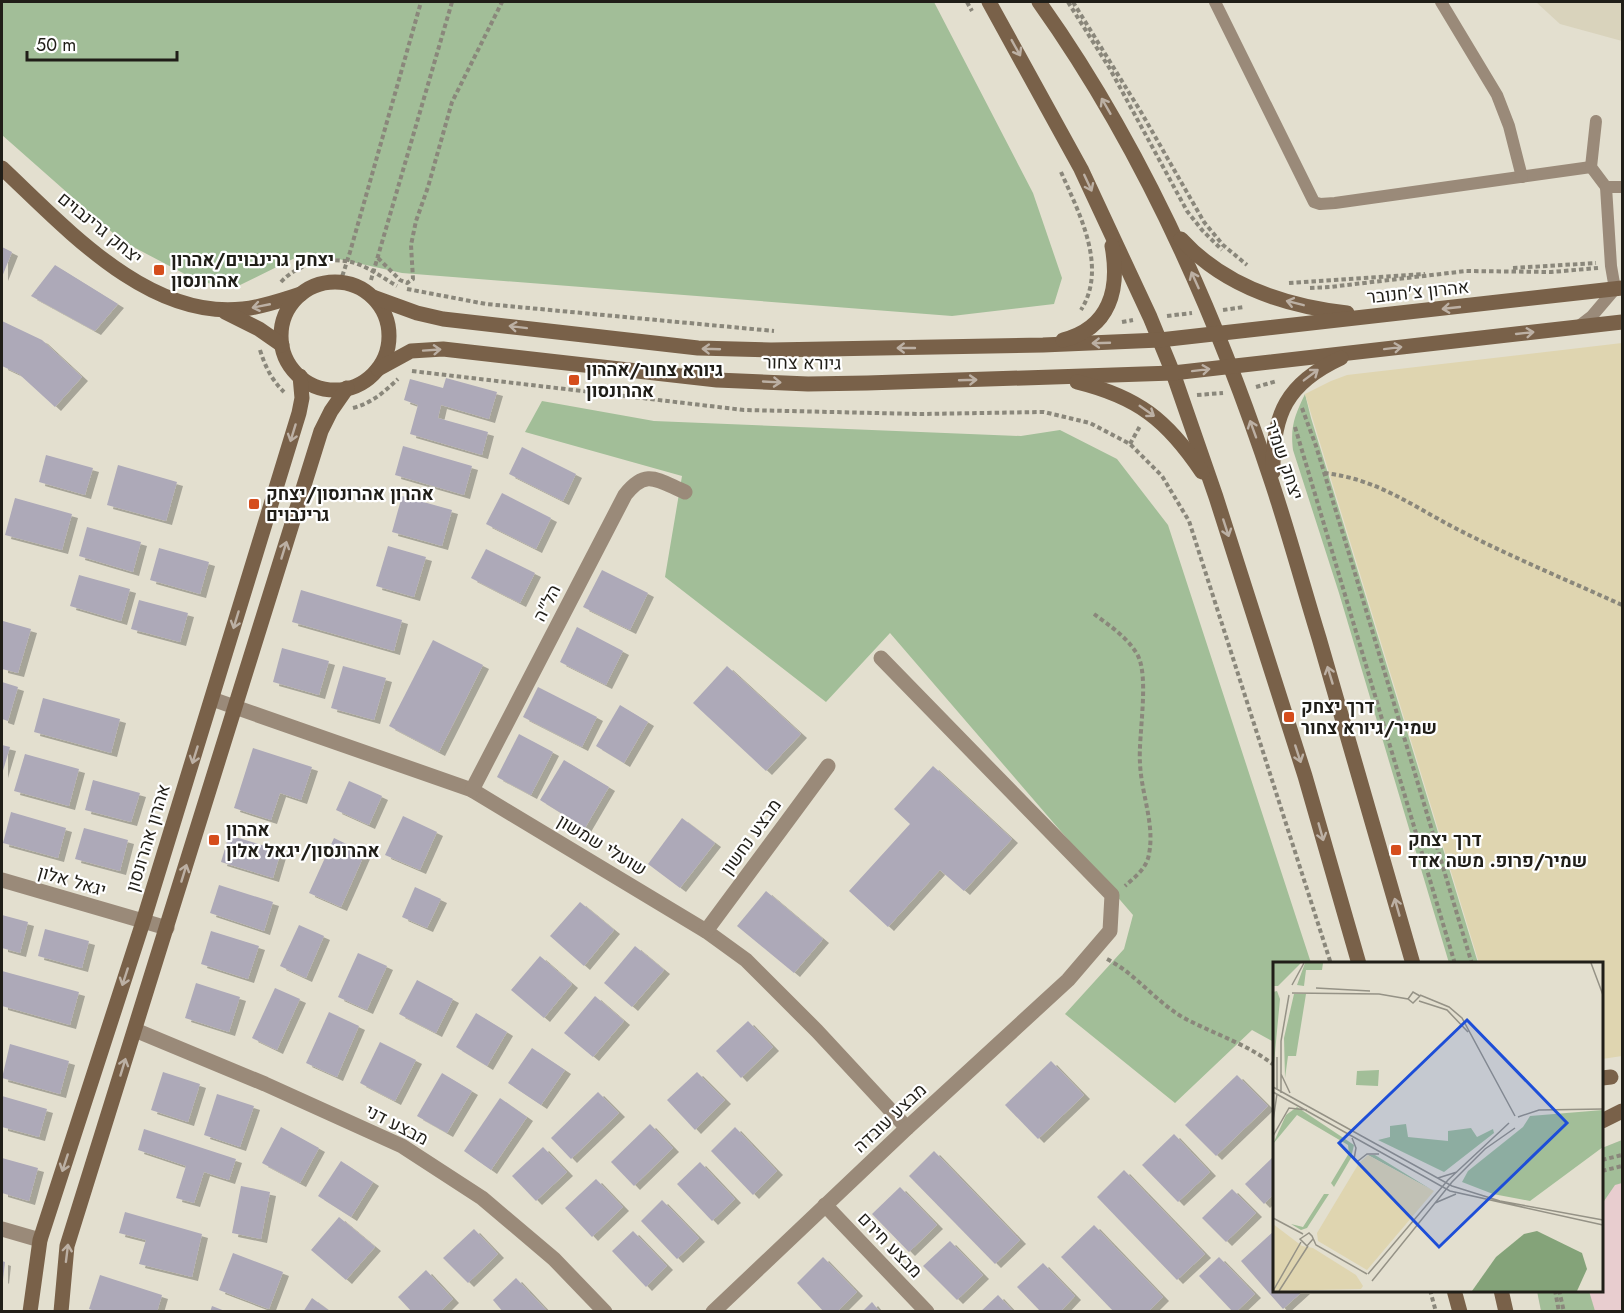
<svg xmlns="http://www.w3.org/2000/svg" width="1624" height="1313" font-family="Jost,Heebo,sans-serif">
<style>
.commercial{fill:#e8cdcf}
.built{fill:#d9d3bc}
.green{fill:#a2be98}
.sand{fill:#dfd5b0}
.building{fill:#ada9b8;filter:url(#shadow)}
.lines{fill:none;stroke-linecap:round;stroke-linejoin:round}
.path{stroke:#8a877b;stroke-width:4;stroke-dasharray:4.5 3;stroke-linecap:butt}
.lane{stroke:#9a8a79;stroke-width:12}
.street{stroke:#9a8a79;stroke-width:15}
.secondary{stroke:#796149;stroke-width:15}
.oneway{stroke:#bcb0a4}
.poi-dot{fill:#d54d1c;stroke:#fff;stroke-width:2}
.labels{text-anchor:middle;dominant-baseline:central;stroke-width:4.5;stroke-linejoin:round;paint-order:stroke}
.street-label{font-size:18px;fill:#201e18;stroke:#fff}
.poi-label{font-size:18px;font-weight:bold;fill:#201e18;stroke:#fff;text-anchor:start}
.inset-road{fill:none;stroke:#959286;stroke-width:1.5}
.view{fill:#1d4ed8;fill-opacity:0.15;stroke:#1d4ed8;stroke-width:3}
.inset-edge{fill:none;stroke:#201e18;stroke-width:3}
</style>
<defs>
<filter id="shadow"><feDropShadow dx="6" dy="4" stdDeviation="0" flood-color="#0004"/></filter>
</defs>
<rect width="100%" height="100%" fill="#e3dfcf"/>
<polygon class="commercial" points="1622,1140 1622,1311 1541,1311 1537,1291 1602,1290 1602,1148"/>
<polygon class="built" points="1536,2 1622,2 1622,41 1560,24"/>
<g class="green">
<polygon points="2,2 934,2 1033,193 1062,278 1054,304 952,316 402,273 307,252 236,287 200,282 122,241 2,135"/>
<path d="M1305 394 1311 418 1478 963H1449L1339 593 1293 450C1290 426 1295 415 1305 394Z"/>
<polygon points="542,401 654,421 1021,436 1060,430 1117,459 1168,525 1311,963 1274,964 1274,1042 1252,1030 1175,1103 1065,1014 1124,949 1133,915 890,633 826,702 665,577 682,476 525,432"/>
<polygon points="1622,1140 1622,1183 1615,1185 1602,1204 1602,1148"/>
<polygon points="1537,1291 1589,1291 1595,1311 1541,1311"/>
</g>
<polygon class="sand" points="1622,343 1622,1056 1602,1059 1602,964 1479,963 1305,394 1331,381 1347,375"/>
<g class="building">
<polygon points="2,247 12,252 2,277"/>
<polygon points="55,265 118,304 95,331 31,296"/>
<polygon points="2,321 42,340 82,377 55,407 19,374 2,366"/>
<polygon points="446,378 497,392 489,419 441,405 438,418 488,432 482,455 410,434 418,405 404,400 410,379 443,388"/>
<polygon points="403,446 472,466 464,495 395,475"/>
<polygon points="522,447 576,474 563,501 509,474"/>
<polygon points="46,455 93,468 85,495 39,482"/>
<polygon points="118,465 177,482 166,521 107,505"/>
<polygon points="502,493 551,518 536,549 486,524"/>
<polygon points="402,496 452,510 442,546 392,532"/>
<polygon points="15,498 72,514 62,550 5,535"/>
<polygon points="87,527 141,542 133,572 79,556"/>
<polygon points="388,546 426,557 414,597 376,586"/>
<polygon points="159,548 209,562 200,594 150,580"/>
<polygon points="486,549 535,573 520,603 471,578"/>
<polygon points="602,570 648,593 630,630 583,607"/>
<polygon points="79,575 130,589 121,621 70,606"/>
<polygon points="301,590 402,620 394,651 292,622"/>
<polygon points="139,600 188,613 180,642 131,629"/>
<polygon points="3,621 31,629 18,673 2,669"/>
<polygon points="577,627 623,651 606,685 560,662"/>
<polygon points="433,640 483,665 439,752 389,726"/>
<polygon points="282,648 329,661 319,695 273,682"/>
<polygon points="343,666 386,678 374,720 331,708"/>
<polygon points="727,666 801,734 766,771 693,703"/>
<polygon points="2,682 18,687 8,721 2,719"/>
<polygon points="538,687 597,717 582,747 523,717"/>
<polygon points="43,698 120,719 111,753 34,732"/>
<polygon points="620,705 648,722 624,763 596,746"/>
<polygon points="519,734 553,752 531,795 497,777"/>
<polygon points="2,745 10,747 2,774"/>
<polygon points="253,748 312,767 301,800 280,793 271,820 234,808"/>
<polygon points="25,754 79,769 69,806 14,791"/>
<polygon points="564,760 609,787 585,828 540,800"/>
<polygon points="933,766 1012,839 964,891 940,870 888,927 849,891 910,824 894,809"/>
<polygon points="93,780 140,793 131,822 85,810"/>
<polygon points="349,781 382,796 369,825 336,810"/>
<polygon points="11,812 66,828 58,858 3,843"/>
<polygon points="403,816 437,832 420,870 385,855"/>
<polygon points="682,818 715,843 680,888 648,864"/>
<polygon points="84,828 128,840 120,871 75,859"/>
<polygon points="229,835 281,851 273,878 221,862"/>
<polygon points="334,838 365,853 341,907 309,893"/>
<polygon points="219,885 273,902 264,931 210,913"/>
<polygon points="415,887 441,899 427,928 402,917"/>
<polygon points="766,891 823,939 794,973 737,926"/>
<polygon points="580,902 614,930 584,966 550,936"/>
<polygon points="2,915 28,922 20,953 2,948"/>
<polygon points="299,925 324,936 306,978 280,966"/>
<polygon points="45,929 89,941 82,968 38,956"/>
<polygon points="211,931 259,946 248,979 201,964"/>
<polygon points="635,946 664,970 632,1007 604,983"/>
<polygon points="358,953 387,966 367,1010 338,997"/>
<polygon points="540,956 572,984 544,1018 511,990"/>
<polygon points="2,971 79,992 70,1025 2,1006"/>
<polygon points="417,980 453,999 436,1033 399,1014"/>
<polygon points="196,983 240,997 229,1032 185,1018"/>
<polygon points="275,988 300,999 277,1050 252,1038"/>
<polygon points="595,996 624,1021 593,1057 564,1033"/>
<polygon points="329,1012 359,1026 337,1077 306,1063"/>
<polygon points="476,1013 507,1032 487,1066 456,1047"/>
<polygon points="748,1021 773,1047 741,1078 716,1051"/>
<polygon points="380,1042 416,1060 395,1101 360,1083"/>
<polygon points="10,1044 69,1061 60,1094 2,1078"/>
<polygon points="532,1048 565,1070 541,1105 508,1083"/>
<polygon points="1051,1061 1084,1095 1038,1139 1005,1105"/>
<polygon points="163,1072 200,1084 188,1122 151,1110"/>
<polygon points="697,1072 725,1100 695,1130 667,1100"/>
<polygon points="442,1073 472,1091 447,1133 417,1116"/>
<polygon points="1237,1075 1268,1106 1216,1156 1185,1125"/>
<polygon points="598,1092 619,1113 571,1159 551,1138"/>
<polygon points="217,1094 254,1106 240,1147 204,1135"/>
<polygon points="2,1096 47,1109 39,1137 2,1127"/>
<polygon points="500,1098 527,1117 491,1170 464,1151"/>
<polygon points="650,1124 673,1148 634,1186 611,1162"/>
<polygon points="281,1127 319,1148 300,1183 262,1163"/>
<polygon points="735,1127 777,1171 753,1195 711,1151"/>
<polygon points="144,1129 236,1159 229,1180 204,1172 194,1203 176,1198 186,1166 138,1150"/>
<polygon points="1174,1134 1210,1172 1178,1202 1142,1165"/>
<polygon points="543,1147 567,1172 536,1201 512,1176"/>
<polygon points="934,1151 1020,1240 995,1264 909,1176"/>
<polygon points="1274,1156 1274,1194 1264,1204 1245,1184"/>
<polygon points="2,1158 38,1168 29,1201 2,1193"/>
<polygon points="341,1161 373,1182 351,1217 318,1196"/>
<polygon points="700,1162 735,1199 712,1221 677,1184"/>
<polygon points="1124,1170 1205,1254 1177,1280 1097,1197"/>
<polygon points="596,1179 623,1207 592,1237 565,1208"/>
<polygon points="241,1186 270,1192 261,1239 232,1233"/>
<polygon points="900,1187 937,1225 909,1252 872,1214"/>
<polygon points="1232,1189 1256,1213 1226,1242 1202,1218"/>
<polygon points="662,1200 699,1238 677,1259 641,1221"/>
<polygon points="125,1212 202,1234 192,1277 139,1264 146,1240 119,1233"/>
<polygon points="339,1217 375,1247 346,1280 311,1250"/>
<polygon points="1094,1225 1163,1297 1148,1312 1114,1312 1061,1257"/>
<polygon points="474,1229 498,1254 468,1283 443,1258"/>
<polygon points="633,1231 667,1266 646,1287 612,1251"/>
<polygon points="1274,1231 1274,1290 1304,1290 1283,1309 1241,1261"/>
<polygon points="950,1241 983,1275 957,1300 923,1266"/>
<polygon points="233,1253 283,1272 269,1309 219,1290"/>
<polygon points="823,1257 857,1292 837,1312 824,1312 797,1283"/>
<polygon points="1219,1257 1255,1294 1236,1312 1233,1312 1199,1276"/>
<polygon points="2,1261 5,1262 3,1280 2,1279"/>
<polygon points="1043,1263 1075,1296 1060,1312 1041,1312 1017,1287"/>
<polygon points="426,1270 453,1299 440,1312 412,1312 398,1297"/>
<polygon points="100,1275 162,1295 157,1312 98,1312 89,1309"/>
<polygon points="516,1278 548,1312 503,1312 493,1300"/>
<polygon points="998,1295 1014,1312 980,1312"/>
<polygon points="312,1298 331,1312 303,1312"/>
<polygon points="872,1302 880,1312 862,1312"/>
<polygon points="212,1306 225,1311 225,1312 210,1312"/>
</g>
<g class="lines">
<g class="path">
<polyline points="967,2 972,11"/>
<polyline points="1068,2 1110,69 1187,211 1202,230 1222,250"/>
<polyline points="1073,2 1141,112 1204,222 1223,245 1247,265"/>
<path d="M1061 172C1079 213 1108 267 1081 310"/>
<polyline points="378,258 400,280 407,283 413,279 411,245 416,221 428,187 452,102 502,2"/>
<polyline points="1513,268 1596,263"/>
<polyline points="371,280 452,2"/>
<path d="M281 282C298 263 330 256 355 263 370 268 383 278 397 286"/>
<polyline points="338,282 342,277 350,252 421,2"/>
<polyline points="1289,283 1425,274"/>
<polyline points="1310,288 1330,287 1466,271 1551,272 1598,268"/>
<polyline points="407,289 486,304 774,331"/>
<polyline points="1223,310 1244,307"/>
<polyline points="1167,316 1192,313"/>
<polyline points="1122,322 1133,320"/>
<path d="M260 350C265 366 271 379 284 392"/>
<polyline points="412,371 744,410 920,414 1044,412 1090,423 1130,444 1162,476 1189,521 1331,964"/>
<polyline points="1256,387 1277,381"/>
<polyline points="1197,395 1223,393"/>
<path d="M353 408C372 403 384 392 398 379"/>
<polyline points="1302,408 1316,446 1354,570 1472,964"/>
<polyline points="1295,427 1455,964"/>
<polyline points="1130,444 1140,426"/>
<path d="M1324 473C1377 479 1409 504 1455 528 1509 556 1567 580 1622 605"/>
<path d="M1094 614C1109 625 1127 637 1137 654 1150 676 1138 736 1140 763 1141 793 1155 824 1149 854 1147 868 1135 877 1125 886"/>
<path d="M1107 959C1136 974 1156 1002 1184 1018 1214 1034 1247 1044 1274 1065"/>
<polyline points="1602,1160 1622,1155"/>
<polyline points="1602,1171 1622,1166"/>
<polyline points="1430,1290 1436,1312"/>
<polyline points="1555,1290 1559,1312"/>
<polyline points="1559,1290 1564,1312"/>
</g>
<g class="lane">
<polyline points="1215,2 1314,202 1320,204 1335,203 1591,167"/>
<polyline points="1441,2 1497,95 1509,126 1522,177"/>
<polyline points="1596,121 1591,167 1606,187"/>
<polyline points="1579,326 1592,316 1615,289 1611,266 1606,187 1622,187"/>
</g>
<g class="street">
<polyline points="212,699 472,790 706,931 746,960 817,1031 907,1128"/>
<path d="M472 790 625 495C646 468 657 480 685 492"/>
<polyline points="2,880 167,928"/>
<polyline points="706,931 828,766"/>
<polyline points="135,1030 265,1084 402,1146 482,1198 554,1259 605,1312"/>
<polyline points="825,1205 927,1312"/>
<polyline points="2,1229 40,1240"/>
<polyline points="713,1312 907,1128 1068,980 1110,931 1112,895 881,658"/>
</g>
<g class="secondary">
<polyline points="989,2 1081,169 1150,317 1173,373 1216,497 1305,776 1359,964"/>
<path d="M1039 2C1143 148 1216 313 1272 483 1289 534 1303 586 1319 638 1351 746 1382 855 1413 964"/>
<path d="M2 168C65 227 148 320 243 309 263 307 282 300 301 294"/>
<path d="M1181 239C1223 285 1285 306 1347 313"/>
<circle cx="335" cy="336" r="54"/>
<polyline points="373,297 417,313 443,319 698,348 771,350 1043,345 1160,340 1622,288"/>
<polyline points="225,312 259,329 282,345"/>
<path d="M1063 340C1110 328 1120 289 1112 246"/>
<polyline points="378,369 411,351 443,349 717,380 808,384 867,383 1173,373 1622,322"/>
<path d="M1077 382C1138 397 1167 420 1202 472"/>
<path d="M1273 472C1272 414 1287 383 1341 358"/>
<polyline points="1602,1078 1611,1077"/>
<polyline points="1602,1121 1622,1111"/>
<polyline points="1454,1290 1460,1312"/>
<polyline points="1501,1290 1506,1312"/>
<polyline points="30,1312 40,1240 143,922 299,413 302,398 300,376"/>
<polyline points="61,1312 67,1246 321,431 331,411 347,388"/>
</g>
</g>
<defs><path id="oneway-shaft" d="M-6 0H5M1.5-3L5.5 0L1.5 3" fill="none" stroke-width="1.6" stroke-linecap="round" stroke-linejoin="round" transform="scale(1.5)"/></defs>
<g class="oneway">
<use href="#oneway-shaft" transform="translate(1016 48) rotate(61)"/>
<use href="#oneway-shaft" transform="translate(1106 106) rotate(-120)"/>
<use href="#oneway-shaft" transform="translate(1088 183) rotate(65)"/>
<use href="#oneway-shaft" transform="translate(1195 280) rotate(-114)"/>
<use href="#oneway-shaft" transform="translate(1295 303) rotate(-166)"/>
<use href="#oneway-shaft" transform="translate(261 306) rotate(169)"/>
<use href="#oneway-shaft" transform="translate(1451 308) rotate(174)"/>
<use href="#oneway-shaft" transform="translate(518 327) rotate(-173)"/>
<use href="#oneway-shaft" transform="translate(1525 333) rotate(-6)"/>
<use href="#oneway-shaft" transform="translate(1101 343) rotate(178)"/>
<use href="#oneway-shaft" transform="translate(906 348) rotate(180)"/>
<use href="#oneway-shaft" transform="translate(1393 348) rotate(-7)"/>
<use href="#oneway-shaft" transform="translate(711 349) rotate(-178)"/>
<use href="#oneway-shaft" transform="translate(432 350) rotate(-4)"/>
<use href="#oneway-shaft" transform="translate(1201 370) rotate(-7)"/>
<use href="#oneway-shaft" transform="translate(1311 375) rotate(-37)"/>
<use href="#oneway-shaft" transform="translate(968 380) rotate(-2)"/>
<use href="#oneway-shaft" transform="translate(772 382) rotate(3)"/>
<use href="#oneway-shaft" transform="translate(1147 411) rotate(35)"/>
<use href="#oneway-shaft" transform="translate(1253 429) rotate(-110)"/>
<use href="#oneway-shaft" transform="translate(293 433) rotate(107)"/>
<use href="#oneway-shaft" transform="translate(1226 528) rotate(72)"/>
<use href="#oneway-shaft" transform="translate(284 550) rotate(-73)"/>
<use href="#oneway-shaft" transform="translate(236 620) rotate(107)"/>
<use href="#oneway-shaft" transform="translate(1330 675) rotate(-107)"/>
<use href="#oneway-shaft" transform="translate(1298 754) rotate(72)"/>
<use href="#oneway-shaft" transform="translate(195 755) rotate(107)"/>
<use href="#oneway-shaft" transform="translate(1321 832) rotate(74)"/>
<use href="#oneway-shaft" transform="translate(184 873) rotate(-73)"/>
<use href="#oneway-shaft" transform="translate(1397 907) rotate(-106)"/>
<use href="#oneway-shaft" transform="translate(125 977) rotate(108)"/>
<use href="#oneway-shaft" transform="translate(123 1067) rotate(-73)"/>
<use href="#oneway-shaft" transform="translate(65 1163) rotate(108)"/>
<use href="#oneway-shaft" transform="translate(67 1253) rotate(-83)"/>
</g>
<g class="poi-dot">
<rect x="153" y="264" width="12" height="12" rx="3"/>
<rect x="568" y="374" width="12" height="12" rx="3"/>
<rect x="248" y="498" width="12" height="12" rx="3"/>
<rect x="1283" y="711" width="12" height="12" rx="3"/>
<rect x="208" y="834" width="12" height="12" rx="3"/>
<rect x="1390" y="844" width="12" height="12" rx="3"/>
</g>
<g class="labels">
<g class="street-label">
<text transform="translate(100 228) rotate(39)">יצחק גרינבוים</text>
<text transform="translate(1418 292) rotate(-6)">אהרון צ'חנובר</text>
<text transform="translate(802 363) rotate(1)">גיורא צחור</text>
<text transform="translate(1284 460) rotate(71)">יצחק שמיר</text>
<text transform="translate(547 603) rotate(-63)">הל"ה</text>
<text transform="translate(751 837) rotate(-54)">מבצע נחשון</text>
<text transform="translate(148 838) rotate(-73)">אהרון אהרונסון</text>
<text transform="translate(602 845) rotate(31)">שועלי שמשון</text>
<text transform="translate(72 881) rotate(16)">יגאל אלון</text>
<text transform="translate(890 1118) rotate(-43)">מבצע עובדה</text>
<text transform="translate(397 1125) rotate(27)">מבצע דני</text>
<text transform="translate(890 1245) rotate(46)">מבצע חירם</text>
</g>
<g class="poi-label">
<text x="171" y="260">יצחק גרינבוים/אהרון<tspan x="171" dy="21">אהרונסון</tspan></text>
<text x="586" y="370">גיורא צחור/אהרון<tspan x="586" dy="21">אהרונסון</tspan></text>
<text x="266" y="494">אהרון אהרונסון/יצחק<tspan x="266" dy="21">גרינבוים</tspan></text>
<text x="1301" y="707">דרך יצחק<tspan x="1301" dy="21">שמיר/גיורא צחור</tspan></text>
<text x="226" y="830">אהרון<tspan x="226" dy="21">אהרונסון/יגאל אלון</tspan></text>
<text x="1408" y="840">דרך יצחק<tspan x="1408" dy="21">שמיר/פרופ. משה אדד</tspan></text>
</g>
</g>
<g transform="translate(1273 962)">
<rect width="330" height="330" fill="#e3dfcf"/>
<path d="M0 1H28L5 24H0ZM32 1H50L49 8H33L31 24 24 23ZM4 29 7 37 0 112V30ZM21 32H33L23 94H15L12 116 11 76ZM106 108 105 124 83 123 84 109ZM24 145 81 183 78 196 61 225 58 221 76 191 75 183 24 153 0 182 13 153ZM330 148V185L257 239 220 232 189 220 195 209 250 165 257 154ZM133 162 135 175 175 179V169L198 166 204 175 220 167 221 171 171 210 105 178 117 175V164ZM95 193H102L159 228ZM51 232H56L34 266 28 268 18 262 30 265Z" fill="#a2be98"/>
<path d="M264 269 309 291 314 307 304 329H199L223 295 251 272Z" fill="#84a379"/>
<path d="M95 193 161 229 94 308 45 279 44 271 86 201ZM0 262 29 284 40 286 83 313 90 324 88 327 0 329Z" fill="#dfd5b0"/>
<path class="inset-road" d="M318 1 330 33M19 23 31 1M43 26 97 29M19 31 106 32 135 37 140 41 147 34 140 30 135 37M147 33 176 45 189 56 242 154M146 39 174 48 195 70M4 95V128M8 112 17 131M0 125 179 224 227 239 330 258M0 130 177 229 330 263M8 131V79L16 33M245 155 266 148 330 147M0 159 4 132M0 174 16 146 34 148M79 176 83 186 81 197M85 199 94 192H106M165 216 184 210M162 241 183 232M0 256 30 272M40 277 34 284 27 277 36 271 39 274 43 283 94 312M95 312 175 218 236 161M99 319 179 220 212 187 242 166M0 329 28 280M6 329 35 284"/>
<path class="view" d="M194 58 294 161 166 285 66 181Z"/>
<rect width="330" height="330" class="inset-edge"/>
</g>
<rect width="1624" height="1313" fill="none" stroke="#201e18" stroke-width="6"/>
<path d="M27 51v9h150v-9" fill="none" stroke="#201e18" stroke-width="3"/>
<text x="36" y="51" font-size="18" fill="#201e18" stroke="#ffffff" stroke-width="4.5" paint-order="stroke">50 m</text>
</svg>
